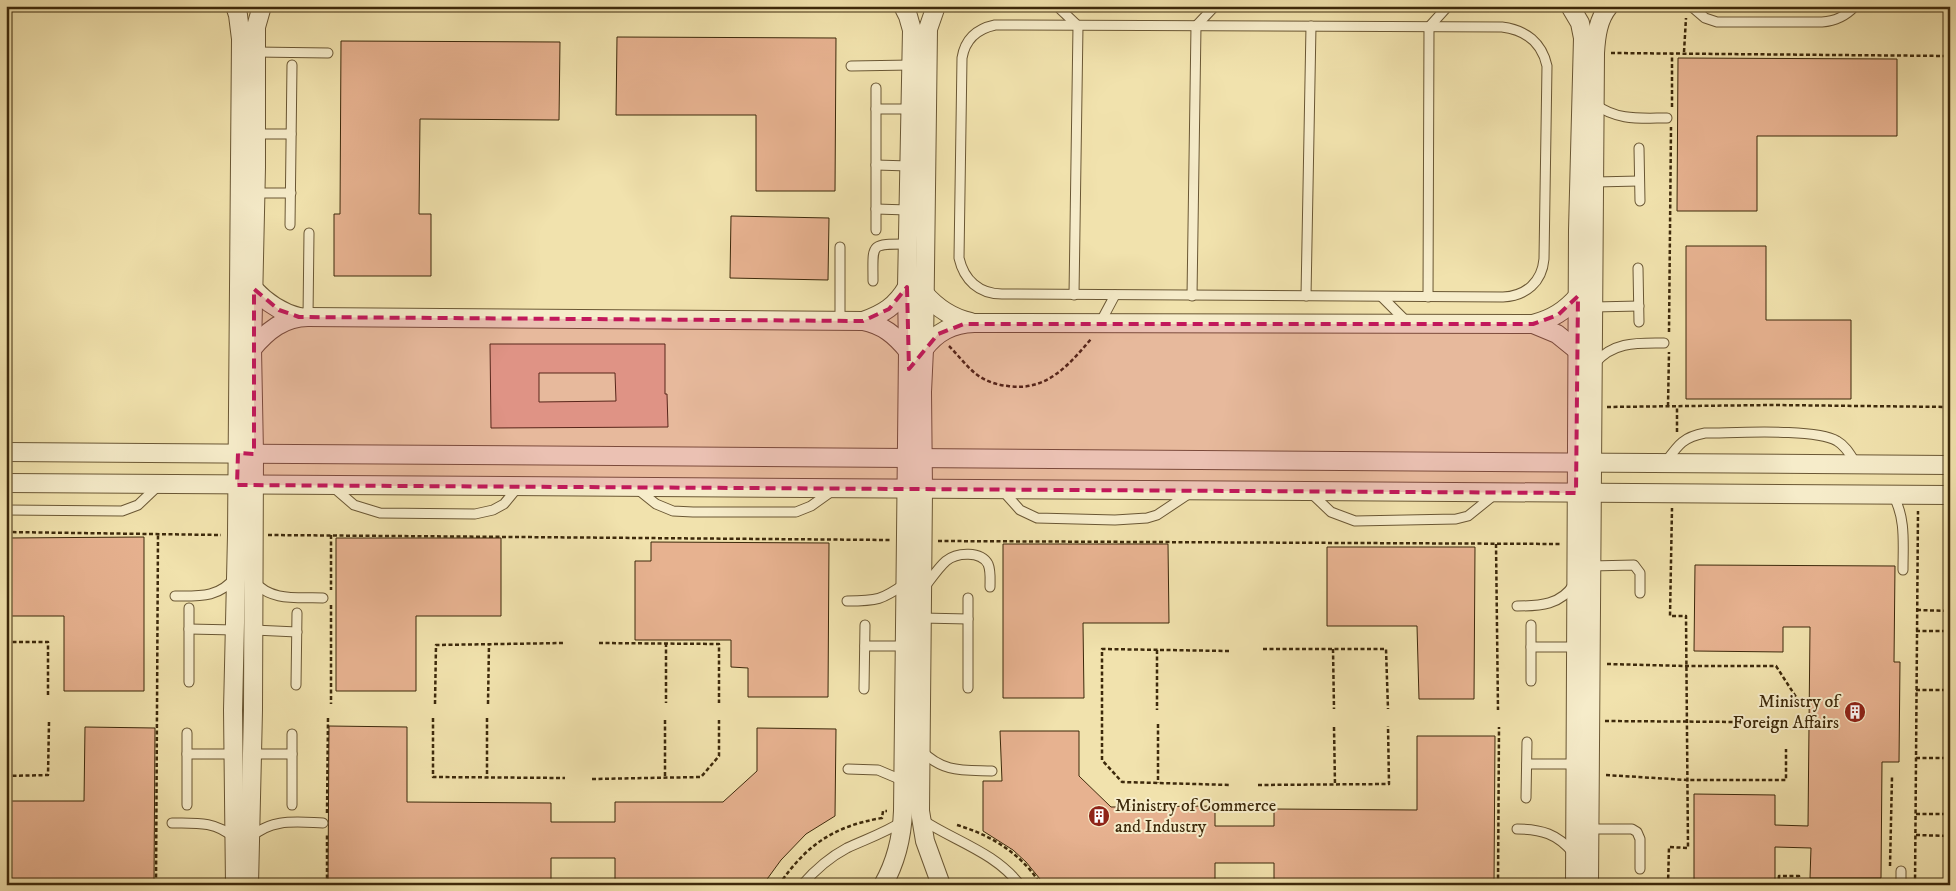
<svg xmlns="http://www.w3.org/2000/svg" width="1956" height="891" font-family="'IM FELL DW Pica',serif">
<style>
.building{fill:#e7b290;stroke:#3d290b;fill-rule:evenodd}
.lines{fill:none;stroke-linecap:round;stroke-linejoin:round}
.lane-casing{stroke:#6a5734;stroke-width:11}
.street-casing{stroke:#6a5734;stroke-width:20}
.path{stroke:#3d290b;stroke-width:2.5;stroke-dasharray:4 2.5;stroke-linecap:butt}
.lane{stroke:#f6ecca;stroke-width:9}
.street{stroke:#f6ecca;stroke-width:18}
.marked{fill:#c2185b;fill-opacity:0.2;stroke:#c2185b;stroke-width:4;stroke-dasharray:10 6;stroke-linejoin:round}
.labels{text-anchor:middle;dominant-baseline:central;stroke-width:4;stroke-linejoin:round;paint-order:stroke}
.poi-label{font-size:18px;fill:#3d290b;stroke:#f6ecca;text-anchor:end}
</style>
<rect width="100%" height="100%" fill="#f1e2ad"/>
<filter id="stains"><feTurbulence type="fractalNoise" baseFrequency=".004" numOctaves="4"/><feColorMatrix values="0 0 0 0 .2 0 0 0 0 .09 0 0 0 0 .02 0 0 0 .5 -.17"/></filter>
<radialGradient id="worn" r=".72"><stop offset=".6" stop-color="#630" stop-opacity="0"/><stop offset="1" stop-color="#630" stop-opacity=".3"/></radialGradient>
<g class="building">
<polygon points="617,37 836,38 835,191 756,191 756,115 616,115"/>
<polygon points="341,41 560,42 559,120 420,119 419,214 431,214 431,276 334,276 334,214 340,214"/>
<polygon points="1678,58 1897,59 1897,136 1757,136 1757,211 1677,211"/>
<polygon points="731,216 829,218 828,280 730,278"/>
<polygon points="1686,246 1766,246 1766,320 1851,320 1851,399 1686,399"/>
<path d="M490 344H665V394H667L668 427 491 428ZM539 373H615L616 401 539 402Z"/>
<polygon points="144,537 144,691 64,691 64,616 6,616 6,538"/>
<polygon points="336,538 501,538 501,616 416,616 416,691 336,691"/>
<polygon points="651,542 829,543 828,697 748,697 748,668 731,667 731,640 635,640 635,561 651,561"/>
<polygon points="1003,544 1168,544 1169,623 1083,623 1084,698 1003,698"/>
<polygon points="1327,547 1475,547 1474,699 1419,699 1417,626 1327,626"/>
<polygon points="1695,565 1895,566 1894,662 1900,662 1899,762 1882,762 1881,878 1810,878 1811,848 1775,847 1775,883 1694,882 1694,794 1775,795 1775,825 1808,826 1810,627 1783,627 1783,652 1694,651"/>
<polygon points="329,726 407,727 407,802 551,803 551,822 615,822 615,802 723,802 757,771 757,728 836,729 835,816 806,834 781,860 765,882 615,881 615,858 551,858 551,882 328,880"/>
<polygon points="85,727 155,728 154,881 6,880 6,801 84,801"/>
<polygon points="1000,731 1079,731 1079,776 1111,807 1215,806 1215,826 1274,826 1274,809 1417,810 1417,736 1495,736 1494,885 1274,885 1274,863 1215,863 1215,885 1045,885 1026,862 1013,850 983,831 983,781 1002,781"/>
</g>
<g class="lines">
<g class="lane-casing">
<g id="lane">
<polyline points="1057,6 1078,26 1074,295"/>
<path d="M1691 6 1705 18 1717 22H1822C1835 21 1845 17 1855 6"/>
<path d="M995 25 1502 27C1526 30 1542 43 1547 66L1544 259C1542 282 1526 296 1503 297L1002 294C979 294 964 280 959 258L962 58C965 40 976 29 995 25Z"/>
<polyline points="256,52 328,53"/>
<polyline points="851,66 911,65"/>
<polyline points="876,88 876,230"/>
<path d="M1595 104C1617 121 1641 118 1667 118"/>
<polyline points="876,109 910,109"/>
<polyline points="256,134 291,134"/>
<polyline points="1639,148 1640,201"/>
<polyline points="876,165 909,166"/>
<polyline points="1595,182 1639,181"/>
<polyline points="256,193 291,193"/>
<polyline points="876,209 908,210"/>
<polyline points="290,225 292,65"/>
<polyline points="1638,268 1639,322"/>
<path d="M873 281C873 243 869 244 908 244"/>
<polyline points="1192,296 1196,26 1215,6"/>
<polyline points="1306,296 1311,26"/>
<polyline points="1382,297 1407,322"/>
<polyline points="1428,297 1429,27 1448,6"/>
<polyline points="1594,307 1639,306"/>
<polyline points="308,317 309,233"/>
<polyline points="840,320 840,247"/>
<polyline points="1100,323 1115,295"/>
<path d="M1595 363C1614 341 1638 343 1664 343"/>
<path d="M1665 463C1678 445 1683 437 1705 433 1735 433 1815 428 1837 441 1846 446 1851 456 1857 465"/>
<polyline points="332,486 354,505 380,513 475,514 493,510 504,504 518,487"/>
<polyline points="636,488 656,504 673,511 693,512 796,512 811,506 832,491"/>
<polyline points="1003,491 1020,510 1037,518 1115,520 1147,518 1157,515 1190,493"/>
<polyline points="1310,492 1331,512 1355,521 1456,519 1468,516 1494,495"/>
<path d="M1893 495C1906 518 1903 544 1903 570"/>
<polyline points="6,510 122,511 138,505 159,485"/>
<polyline points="1591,566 1634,565 1640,573 1640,593"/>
<path d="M254 581C271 602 298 597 323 598"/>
<path d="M924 588C931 579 938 568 946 561 957 552 981 551 988 564 991 571 990 580 990 587"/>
<path d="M175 596C198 596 220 598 235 577"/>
<polyline points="968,598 968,688"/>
<path d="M847 601C877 601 882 600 906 583"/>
<path d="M1517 606C1540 606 1561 605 1574 584"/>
<polyline points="922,618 968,619"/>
<polyline points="189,629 235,630"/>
<polyline points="253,630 297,632"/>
<polyline points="865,646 906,646"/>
<polyline points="1531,647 1576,647"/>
<polyline points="1531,681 1531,625"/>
<polyline points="189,682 189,608"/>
<polyline points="296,685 297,613"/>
<polyline points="864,689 865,625"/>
<polyline points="187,733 187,805"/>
<polyline points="292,734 292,805"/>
<path d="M921 750C943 773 963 770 992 771"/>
<polyline points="187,754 234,754"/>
<polyline points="252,754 292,754"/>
<polyline points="1527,764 1575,764"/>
<polyline points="848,769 878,770 904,781"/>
<polyline points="1526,798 1527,742"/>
<path d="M921 819C954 841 995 852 1020 885"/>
<path d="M172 823C195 823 216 821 234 838"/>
<path d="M1517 829C1541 829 1558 834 1573 853"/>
<polyline points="1590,829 1632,829 1637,832 1640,839 1640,869"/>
<path d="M250 838C271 818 296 822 323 823"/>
<polyline points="1901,871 1901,885"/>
<path d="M802 885C815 870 830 857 847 848 866 839 885 833 903 821"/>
</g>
</g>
<g class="street-casing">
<g id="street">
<polyline points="235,6 238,15 241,39 237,535 233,710 235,885"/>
<polyline points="936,6 928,29 924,349 922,392 923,490 920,811 925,841 941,885"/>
<polyline points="1570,6 1580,23 1583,38 1578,230 1575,885"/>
<path d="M254 289C267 303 280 312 299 317"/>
<path d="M924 293C937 308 951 318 971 322"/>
<path d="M863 321C883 314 896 306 907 287"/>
<polyline points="1533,324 1557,334 1578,351"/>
<path d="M252 349C267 331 284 317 308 317L863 321C883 325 895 335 908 351"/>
<path d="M924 349C937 332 952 324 974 323L1533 324C1552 319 1565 311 1578 296"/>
<polyline points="6,452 1950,465"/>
<polyline points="6,483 1950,495"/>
<polyline points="249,885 253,710 254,454 252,349 256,167 256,27 262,6"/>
<path d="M883 885C896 862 902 837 903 811L908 351 907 287 912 30 908 16 903 6"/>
<path d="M1589 885 1595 53C1596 36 1598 19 1609 6"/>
</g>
</g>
<g class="path">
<polyline points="1684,52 1686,18"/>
<polyline points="1611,53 1950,56"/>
<polyline points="1672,107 1672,53"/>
<polyline points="1669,332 1671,127"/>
<path d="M949 346C958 355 966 366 976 374 985 381 997 385 1008 386 1046 392 1069 365 1091 339"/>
<polyline points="1668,406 1669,352"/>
<polyline points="1607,407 1773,405 1950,407"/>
<polyline points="1677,432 1677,406"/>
<polyline points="6,532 221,535"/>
<polyline points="268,535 890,540"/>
<polyline points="331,535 331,590"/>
<polyline points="938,541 1562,544"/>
<polyline points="1496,544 1498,710"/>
<polyline points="331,605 331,704"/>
<polyline points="1917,610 1950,611"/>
<polyline points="1916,631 1950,631"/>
<polyline points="6,642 48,642 48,695"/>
<polyline points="599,643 719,644 719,703"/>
<polyline points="666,643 666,703"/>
<polyline points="1263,649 1386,649 1388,709"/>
<polyline points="1333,649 1334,709"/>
<polyline points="1157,650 1157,710"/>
<polyline points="1229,651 1102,649 1102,760 1122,782 1231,785"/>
<polyline points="1607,664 1686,666 1776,666 1796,697"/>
<polyline points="1916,690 1950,690"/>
<polyline points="435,704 436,645 564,643"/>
<polyline points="488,704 489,644"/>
<polyline points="433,718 433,777 565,778"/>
<polyline points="487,718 487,778"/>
<polyline points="665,720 665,778"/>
<polyline points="1605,721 1741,722"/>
<polyline points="1158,724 1158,783"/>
<polyline points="1334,727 1335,785"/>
<polyline points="1916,758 1950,758"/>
<polyline points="1606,775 1687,780 1786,780 1786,749"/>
<polyline points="6,776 48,775 49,722"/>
<polyline points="592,779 701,777 719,756 719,720"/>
<polyline points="1258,785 1389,784 1388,726"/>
<polyline points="327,813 328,717"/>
<polyline points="1916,814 1950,814"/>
<path d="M957 825C991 835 1022 854 1041 885"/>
<polyline points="1916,835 1950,836"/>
<polyline points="1890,866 1892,777"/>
<polyline points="156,884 158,534"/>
<polyline points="145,885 204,885"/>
<polyline points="327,885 327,834"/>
<polyline points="443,885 563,883"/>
<path d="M779 885C806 845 834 826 882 818L883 811H887"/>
<polyline points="1498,885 1499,727"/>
<polyline points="1668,885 1669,847 1688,848 1686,616 1670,616 1672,508"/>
<polyline points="1778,885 1779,876 1799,876 1799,885"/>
<polyline points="1915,885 1918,511"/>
</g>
<use href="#lane" class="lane"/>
<use href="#street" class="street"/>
</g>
<path class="marked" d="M907 287 909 369 938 334 964 324H1533L1558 315 1578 296 1576 493 237 485 238 453 254 454V289L279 310 299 317 863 321 889 309Z"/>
<defs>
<g id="building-disc" transform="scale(1.125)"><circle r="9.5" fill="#8f2418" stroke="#f6ecca"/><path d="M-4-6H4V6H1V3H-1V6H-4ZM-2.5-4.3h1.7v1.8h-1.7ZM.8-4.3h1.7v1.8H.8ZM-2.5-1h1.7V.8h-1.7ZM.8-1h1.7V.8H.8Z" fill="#fff"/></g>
</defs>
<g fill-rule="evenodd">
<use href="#building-disc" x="1855" y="712"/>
<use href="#building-disc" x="1099" y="816"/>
</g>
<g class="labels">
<g class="poi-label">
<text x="1839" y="702">Ministry of<tspan x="1839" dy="21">Foreign Affairs</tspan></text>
<text x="1115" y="806" text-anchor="start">Ministry of Commerce<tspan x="1115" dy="21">and Industry</tspan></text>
</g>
</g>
<rect width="1956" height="891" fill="none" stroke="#f1e2ad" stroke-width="25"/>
<rect x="8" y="8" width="1941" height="876" fill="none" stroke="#3d290b" stroke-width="2.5"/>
<rect x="12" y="12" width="1931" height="866" fill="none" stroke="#3d290b"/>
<rect width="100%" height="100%" filter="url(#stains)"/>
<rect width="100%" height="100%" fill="url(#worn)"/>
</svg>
